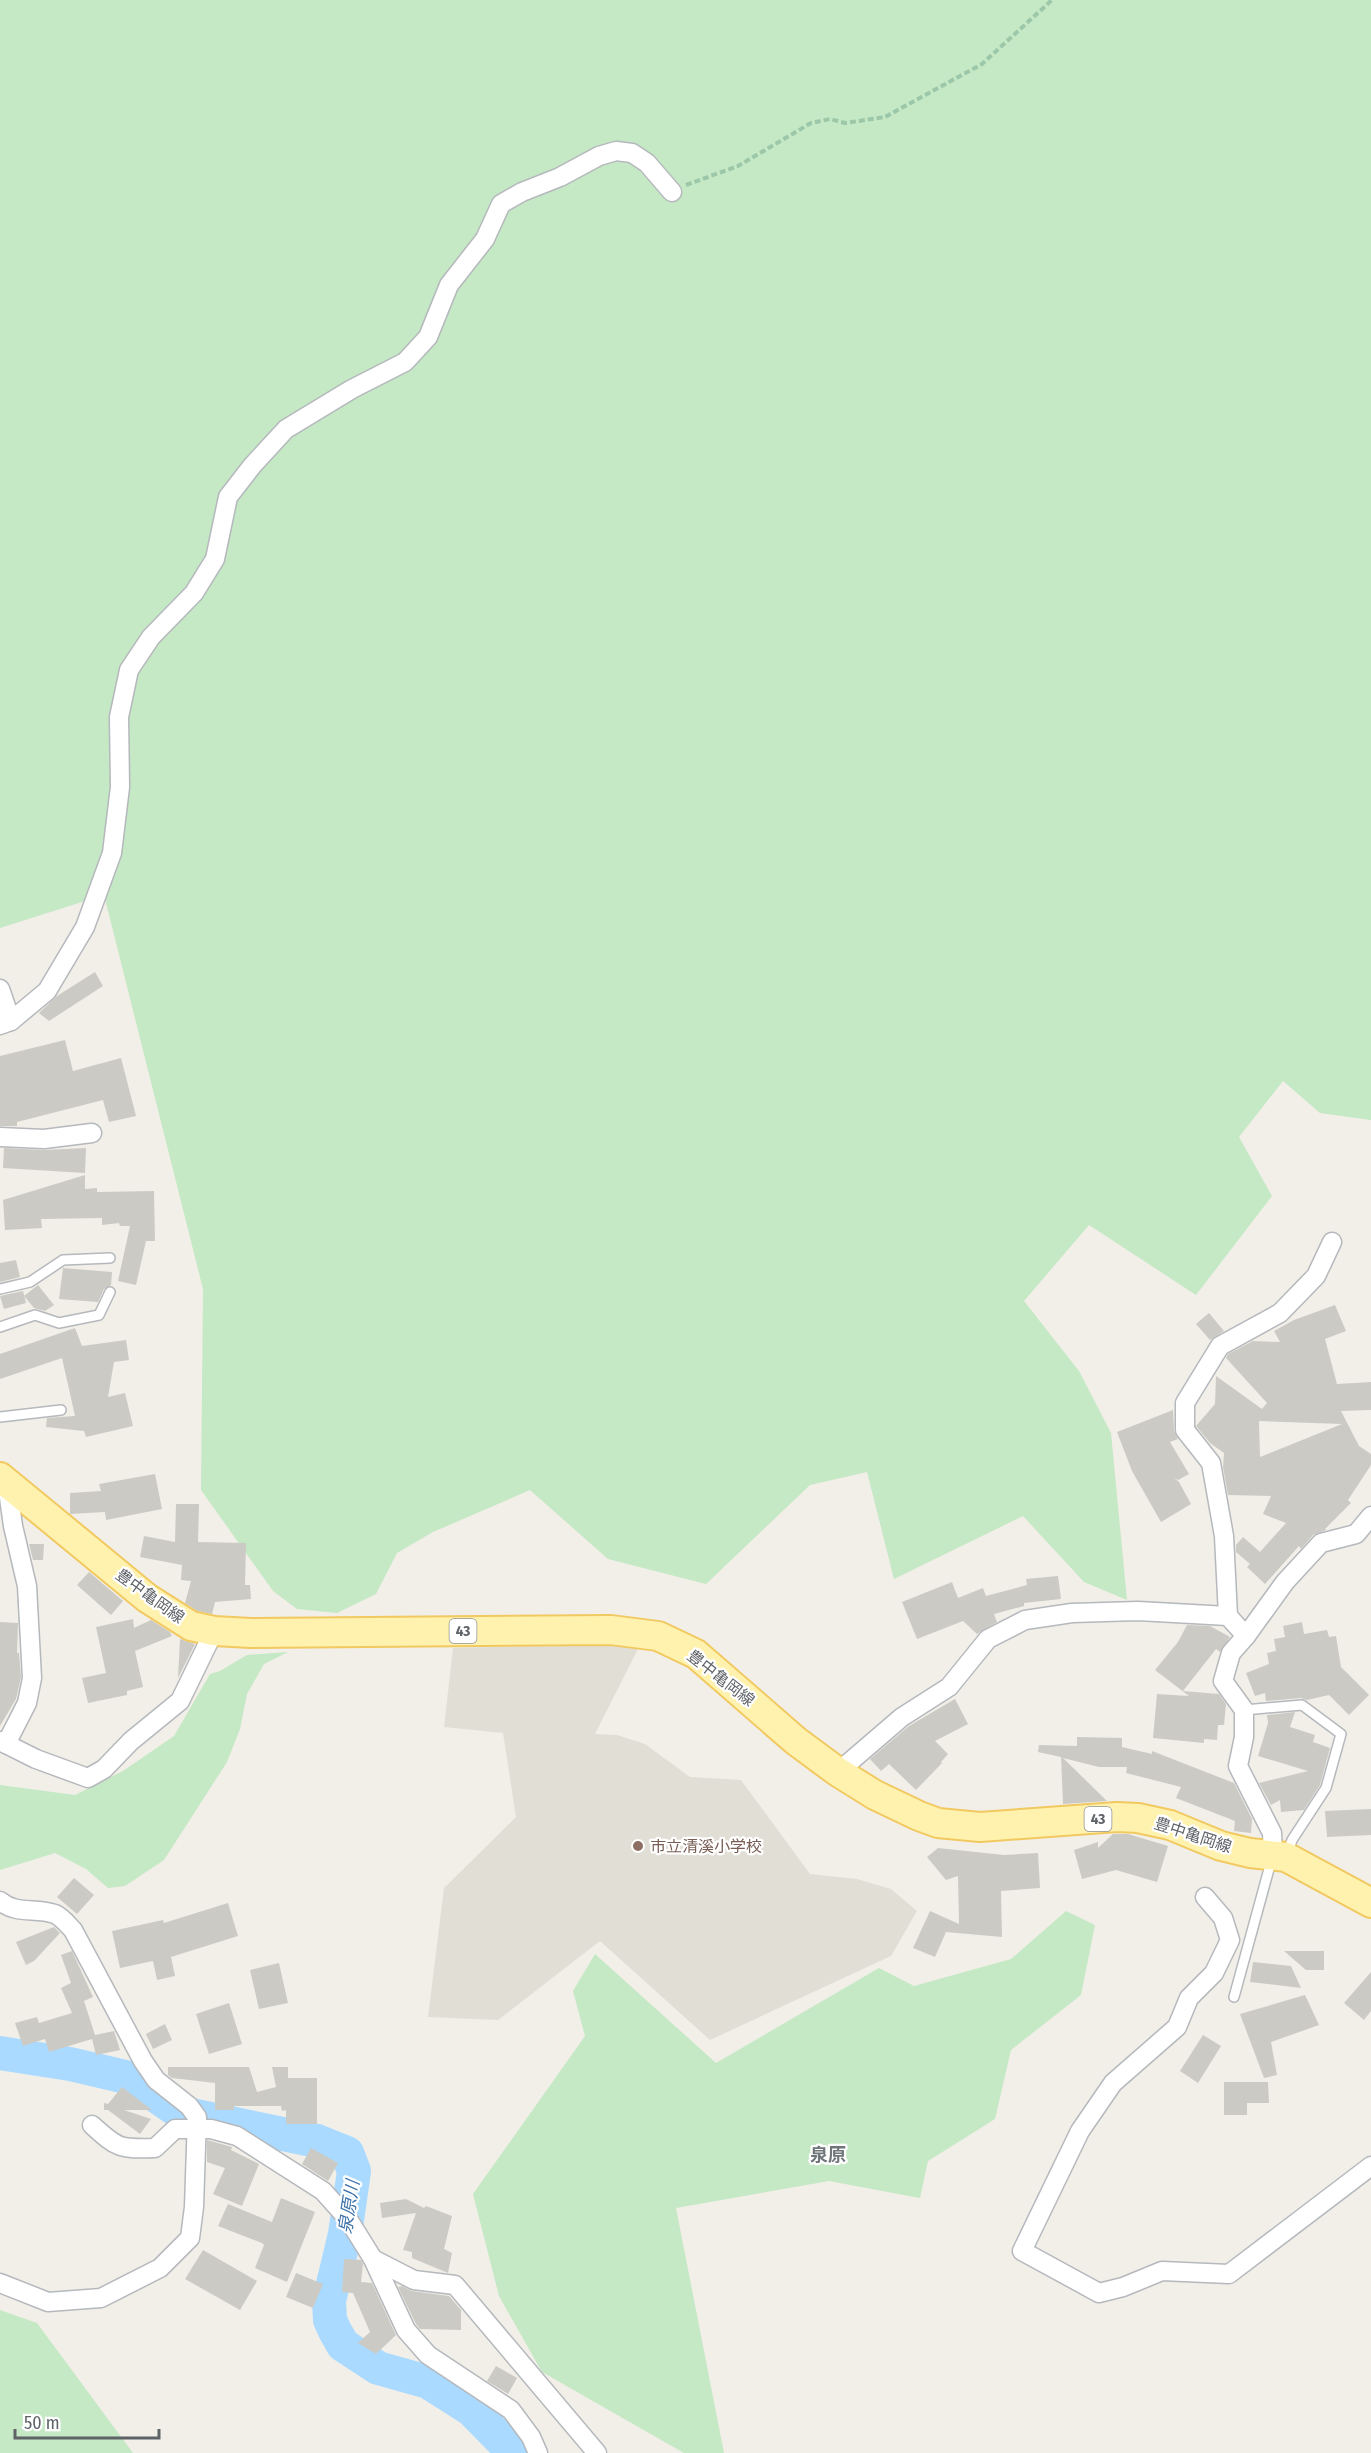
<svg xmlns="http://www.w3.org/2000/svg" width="1371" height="2453" font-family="'Fira Sans Condensed','Noto Sans JP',sans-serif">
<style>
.education{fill:#e1ded6}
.green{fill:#c5e8c5}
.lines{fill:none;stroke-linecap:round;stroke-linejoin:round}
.river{stroke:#aadaff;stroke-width:34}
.building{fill:#cccac5;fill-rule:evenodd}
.lane-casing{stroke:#b5b8bc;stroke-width:12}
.street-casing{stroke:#b5b8bc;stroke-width:21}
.primary-casing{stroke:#f2c960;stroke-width:32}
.path{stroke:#9cc7a9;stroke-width:4;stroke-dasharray:6 3;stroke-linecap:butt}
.lane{stroke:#fff;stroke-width:9}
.street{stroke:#fff;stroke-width:18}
.primary{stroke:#fff2af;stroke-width:28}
.education-dot{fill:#8d6e63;stroke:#fff;stroke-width:2}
.labels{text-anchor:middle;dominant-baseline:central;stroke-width:4.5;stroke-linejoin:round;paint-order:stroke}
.shield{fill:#fff;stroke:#8f9295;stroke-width:1.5}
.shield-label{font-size:15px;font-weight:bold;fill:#5f6368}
.street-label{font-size:16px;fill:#5f6368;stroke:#fff}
.education-label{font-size:16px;fill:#785e54;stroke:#fff;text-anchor:start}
.neighbourhood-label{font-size:18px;font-weight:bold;fill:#70757a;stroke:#fff}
.water-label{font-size:18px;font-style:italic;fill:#4174aa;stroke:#fff}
</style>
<rect width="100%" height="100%" fill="#f1efe8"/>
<polygon class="education" points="641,1643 595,1734 617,1735 645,1744 690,1777 741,1780 810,1874 857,1879 891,1889 917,1911 891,1956 710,2040 600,1941 498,2020 428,2017 444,1888 516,1817 503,1733 444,1727 453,1648"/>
<g class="green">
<polygon points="0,0 1371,0 1371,1120 1320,1113 1283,1081 1239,1137 1272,1196 1196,1295 1089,1225 1024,1301 1079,1371 1111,1433 1127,1600 1084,1582 1023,1516 894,1579 867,1472 810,1485 706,1584 608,1559 530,1490 433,1532 397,1553 376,1594 337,1613 297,1609 273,1591 201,1490 203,1289 104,895 0,928"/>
<polygon points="288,1652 264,1664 247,1694 240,1729 227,1762 164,1860 125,1886 108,1888 86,1869 55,1853 0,1870 0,1785 75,1795 123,1771 174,1736 210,1674 220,1671 247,1655"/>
<polygon points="1066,1911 1095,1925 1081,1995 1011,2050 995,2119 928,2161 920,2198 829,2181 676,2208 724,2453 684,2453 542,2372 499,2296 473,2194 585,2036 573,1991 595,1954 716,2063 879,1968 914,1986 1011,1959"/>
<polygon points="0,2310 37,2323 133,2453 0,2453"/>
</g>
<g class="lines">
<polyline class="river" points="0,2053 70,2064 130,2078 181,2113 317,2141 347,2153 354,2171 345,2234 329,2301 330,2320 335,2331 343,2345 378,2368 428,2382 472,2410 514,2453"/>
</g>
<g class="building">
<polygon points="95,972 103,986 49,1021 39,1013 57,996"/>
<polygon points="65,1040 73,1071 121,1058 136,1116 109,1122 103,1100 17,1122 17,1126 0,1126 0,1056"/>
<polygon points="4,1148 44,1150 86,1148 85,1173 3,1168"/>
<polygon points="85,1175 85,1189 97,1188 97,1192 154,1191 155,1241 146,1241 136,1285 118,1281 130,1226 120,1226 119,1223 102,1225 102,1218 41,1219 42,1228 5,1230 3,1200"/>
<polygon points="16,1260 20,1277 0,1282 0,1263"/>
<polygon points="63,1268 112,1272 111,1285 104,1289 98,1302 59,1299"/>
<polygon points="38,1285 54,1305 45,1311 34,1308 24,1296"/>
<polygon points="23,1291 26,1303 4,1309 0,1296"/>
<path d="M1335 1305 1346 1331 1325 1339 1337 1384 1371 1382V1410L1341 1411 1359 1446 1371 1454V1465L1348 1500 1351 1503 1325 1529 1326 1530 1313 1535 1301 1549 1299 1546 1265 1584 1247 1567 1250 1564 1236 1552V1545L1243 1537 1260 1552 1286 1523 1263 1514 1271 1496 1228 1495 1223 1467 1224 1453 1210 1443 1196 1426 1215 1404 1216 1376 1262 1409 1267 1403 1226 1358 1228 1354 1253 1341 1280 1342 1274 1331 1294 1320ZM1259 1421 1342 1424 1260 1457Z"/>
<polygon points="1209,1313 1224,1331 1210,1340 1196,1324"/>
<polygon points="75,1328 82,1346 126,1340 129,1360 114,1362 108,1397 125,1393 133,1426 86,1437 84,1431 46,1427 47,1418 75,1416 62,1358 0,1379 0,1354"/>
<polygon points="1173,1410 1174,1431 1178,1439 1170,1442 1189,1474 1178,1480 1174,1478 1179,1482 1191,1504 1161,1522 1132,1471 1117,1432"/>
<polygon points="155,1474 162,1509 106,1520 105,1512 70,1514 70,1493 101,1491 99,1484"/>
<polygon points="176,1504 199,1504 198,1542 246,1543 245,1585 250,1585 251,1599 215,1602 212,1614 197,1611 185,1603 191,1581 181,1580 182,1565 140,1557 144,1536 175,1542"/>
<polygon points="29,1544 44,1544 43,1560 33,1560"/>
<polygon points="89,1572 123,1601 111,1615 77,1585"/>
<polygon points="1058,1576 1061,1599 1024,1603 1024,1606 994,1614 997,1622 977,1634 963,1621 917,1639 902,1602 952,1582 958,1598 983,1588 986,1596 1027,1585 1026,1579"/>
<polygon points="133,1619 134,1628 151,1620 170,1632 172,1636 135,1651 143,1687 127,1691 127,1695 88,1703 82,1678 106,1673 96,1627"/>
<polygon points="0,1622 18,1623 17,1653 19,1653 21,1677 16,1699 0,1726"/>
<polygon points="1302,1622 1304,1634 1327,1630 1329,1637 1336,1636 1341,1667 1369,1695 1349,1715 1329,1695 1307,1700 1301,1698 1266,1701 1265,1693 1255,1696 1246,1673 1269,1664 1267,1653 1276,1651 1274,1639 1285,1637 1283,1626"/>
<polygon points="1187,1625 1210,1626 1230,1637 1220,1652 1216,1649 1183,1691 1219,1694 1226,1704 1224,1725 1218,1725 1217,1740 1204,1739 1204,1743 1153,1738 1157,1694 1189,1696 1155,1670 1178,1642"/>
<polygon points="180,1639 195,1644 178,1678"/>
<polygon points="955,1699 968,1724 935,1741 948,1754 941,1762 942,1763 916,1790 889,1764 881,1771 870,1759 909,1726"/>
<polygon points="1295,1712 1290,1727 1315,1735 1313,1742 1330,1748 1320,1785 1304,1810 1281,1812 1280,1800 1271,1805 1259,1783 1308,1771 1258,1756 1268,1723 1267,1715"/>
<polygon points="1077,1737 1122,1738 1122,1747 1152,1754 1152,1751 1234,1783 1252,1819 1251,1833 1234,1831 1235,1821 1176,1798 1181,1787 1126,1773 1127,1767 1099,1767 1063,1758 1107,1801 1063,1804 1061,1757 1038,1752 1039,1745 1077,1746"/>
<polygon points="1371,1809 1371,1835 1327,1837 1325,1811"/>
<polygon points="1113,1834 1128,1834 1168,1846 1157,1882 1116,1870 1082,1879 1074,1850 1098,1842 1098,1848"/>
<polygon points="938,1848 1004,1855 1038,1853 1040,1888 1001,1891 1002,1937 946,1932 935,1957 913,1948 930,1911 959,1924 958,1876 946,1880 927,1857"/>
<polygon points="74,1878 94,1895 77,1914 57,1897"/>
<polygon points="228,1903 238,1936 171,1957 175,1976 157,1980 153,1961 120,1968 112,1931 163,1920 164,1923"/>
<polygon points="54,1927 60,1933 34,1961 26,1965 16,1942"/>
<polygon points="72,1951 93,1997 84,2001 95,2035 114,2031 120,2050 96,2055 92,2039 49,2052 45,2039 23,2046 15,2023 37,2017 39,2023 72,2013 61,1988 71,1983 61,1955"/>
<polygon points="1284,1951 1324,1951 1324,1970 1306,1970"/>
<polygon points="1253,1962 1291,1966 1301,1988 1250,1982"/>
<polygon points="279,1963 288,2003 259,2009 250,1970"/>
<polygon points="1371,1972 1371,2011 1364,2020 1344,2003"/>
<polygon points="1305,1995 1319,2025 1271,2042 1277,2075 1264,2078 1240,2014"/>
<polygon points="229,2003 242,2044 209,2054 196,2014"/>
<polygon points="165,2024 172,2040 153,2049 146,2034"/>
<polygon points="1203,2035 1221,2046 1198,2083 1180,2071"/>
<polygon points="168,2067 249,2067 257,2092 276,2087 272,2067 288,2067 288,2078 317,2078 317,2124 286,2124 286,2110 282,2111 281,2106 234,2106 234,2110 215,2110 215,2083 172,2078 168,2075"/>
<polygon points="1224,2082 1268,2082 1269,2103 1247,2103 1247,2115 1224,2115"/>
<polygon points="122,2087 152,2110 124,2110 151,2119 140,2134 108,2110 104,2110 104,2103 108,2104"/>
<polygon points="207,2140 232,2147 231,2150 259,2164 242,2206 213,2194 225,2168 207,2162"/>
<polygon points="311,2148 338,2163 328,2181 302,2164"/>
<polygon points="281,2198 315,2212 287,2282 255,2268 264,2245 262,2243 218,2226 228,2204 272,2222"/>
<polygon points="406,2199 424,2208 426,2206 452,2216 444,2249 452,2253 448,2273 412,2258 412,2252 403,2250 416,2213 382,2218 380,2203"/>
<polygon points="203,2250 257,2281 240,2310 185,2279"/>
<polygon points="344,2259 361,2260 363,2264 361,2282 372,2283 396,2335 376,2354 358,2343 370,2332 353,2293 342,2292"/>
<polygon points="296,2273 323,2284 313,2308 286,2297"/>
<polygon points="402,2286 412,2291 449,2296 461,2310 461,2330 420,2329 416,2324 398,2287"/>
<polygon points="496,2366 517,2378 508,2394 487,2381"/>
</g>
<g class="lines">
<g class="lane-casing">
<g id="lane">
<polyline points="0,1289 30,1282 63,1260 110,1258"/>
<polyline points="0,1327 35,1315 59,1323 99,1315 110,1292"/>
<polyline points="0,1417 61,1410"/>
<polyline points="1244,1710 1302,1705 1341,1734 1326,1788 1292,1840 1287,1855"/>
<polyline points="1234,1997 1272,1858"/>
</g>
</g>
<g class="street-casing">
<g id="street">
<polyline points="0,989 11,1021"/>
<polyline points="0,1025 11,1021 47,991 85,927 112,853 120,787 119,717 129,670 151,637 194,593 215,559 228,497 252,466 286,429 352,389 405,362 428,337 449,285 485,239 501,204 522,192 560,177 599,156 616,151 632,153 647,163 672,192"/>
<polyline points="0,1137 44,1139 92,1133"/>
<polyline points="1246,1636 1285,1582 1321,1543 1356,1534 1371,1516"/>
<polyline points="0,1741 36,1759 88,1778 104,1769 131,1741 180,1701 214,1631"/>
<polyline points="6,1744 27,1703 32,1678 27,1586 13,1526 7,1483"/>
<polyline points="838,1772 902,1717 949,1687 988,1639 1025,1620 1072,1613 1138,1611 1228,1616"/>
<polyline points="1273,1855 1272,1833 1238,1766 1244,1737 1244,1710 1223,1681 1231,1653 1246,1636 1228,1616 1224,1536 1211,1463 1185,1430 1185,1403 1220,1346 1280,1313 1316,1276 1332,1242"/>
<polyline points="1205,1897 1223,1918 1230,1940 1214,1973 1189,1998 1177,2027 1113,2083 1080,2131 1022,2251 1099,2293 1123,2287 1162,2271 1229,2274 1371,2166"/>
<path d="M0 1901C16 1915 36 1907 55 1914 62 1917 68 1925 73 1930L143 2061 156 2080 189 2106 197 2117 194 2207 190 2238 160 2268 101 2298 48 2302 0 2283"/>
<path d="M92 2125C118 2149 120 2149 155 2148L175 2129H211L237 2136 323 2191 348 2219 373 2259 406 2330 428 2355 511 2410 531 2437 538 2453"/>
<polyline points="373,2259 414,2280 455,2285 597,2453"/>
</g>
</g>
<g class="primary-casing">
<polyline id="primary" points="0,1477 147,1598 191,1626 214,1631 251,1633 611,1630 658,1636 696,1654 796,1741 838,1772 875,1795 919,1816 938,1823 980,1827 1117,1817 1138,1818 1170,1825 1221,1846 1250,1853 1286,1857 1371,1903"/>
</g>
<polyline class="path" points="686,185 738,166 811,123 830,119 845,123 885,117 982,64 1052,0"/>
<use href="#lane" class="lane"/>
<use href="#street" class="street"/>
<use href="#primary" class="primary"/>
</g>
<circle class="education-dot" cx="638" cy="1846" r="6"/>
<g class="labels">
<g class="shield">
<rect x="449.5" y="1619" width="27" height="24" rx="4.5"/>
<rect x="1084.5" y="1807" width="27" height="24" rx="4.5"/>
</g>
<g class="shield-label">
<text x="463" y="1631">43</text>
<text x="1098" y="1819">43</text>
</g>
<g class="street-label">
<text transform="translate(150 1596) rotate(36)">豊中亀岡線</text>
<text transform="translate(721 1678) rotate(38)">豊中亀岡線</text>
<text transform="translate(1193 1835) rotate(18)">豊中亀岡線</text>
</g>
<g class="education-label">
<text x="650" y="1846">市立清溪小学校</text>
</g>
<g class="neighbourhood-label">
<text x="828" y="2155">泉原</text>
</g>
<g class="water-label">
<text transform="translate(349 2207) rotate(-81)">泉原川</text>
</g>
</g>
<path d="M15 2429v9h144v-9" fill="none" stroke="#5f6368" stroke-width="3"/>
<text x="24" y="2429" font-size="18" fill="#5f6368" stroke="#ffffff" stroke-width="4.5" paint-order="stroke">50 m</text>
</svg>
